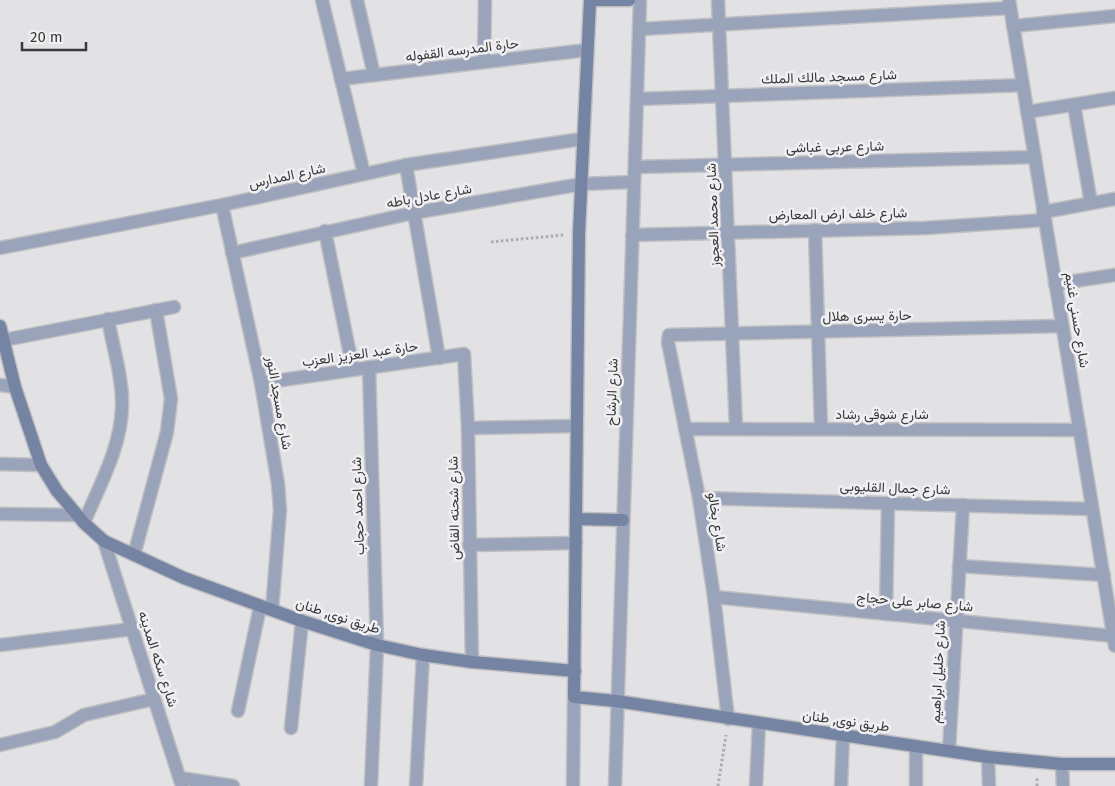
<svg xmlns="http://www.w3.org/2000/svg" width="1115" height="786" font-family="'Fira Sans',Vazirmatn,sans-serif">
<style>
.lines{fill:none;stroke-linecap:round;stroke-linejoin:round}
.street-casing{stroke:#c0c0c3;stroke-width:15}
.secondary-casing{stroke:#c0c0c3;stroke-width:15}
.path{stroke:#acacaf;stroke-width:3;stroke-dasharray:2.5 2.5;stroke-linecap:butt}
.street{stroke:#99a3b9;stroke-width:12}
.secondary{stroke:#7684a4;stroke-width:12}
.labels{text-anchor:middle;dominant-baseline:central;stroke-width:5;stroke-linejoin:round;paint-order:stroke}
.street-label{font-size:14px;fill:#3a3a3c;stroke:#f0eff2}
</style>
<rect width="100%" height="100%" fill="#e2e2e5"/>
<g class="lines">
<g class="street-casing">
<g id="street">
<polyline points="322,0 364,174"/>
<polyline points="357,0 374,75"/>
<polyline points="718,0 736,428"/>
<polyline points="1009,0 1115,646"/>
<polyline points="1013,26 1115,16"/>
<polyline points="640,29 1010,8"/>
<polyline points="484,62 485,0"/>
<polyline points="341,79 587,50"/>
<polyline points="638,99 1022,85"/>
<polyline points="1074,105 1091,203"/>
<polyline points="1027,112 1115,98"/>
<polyline points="406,165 439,358"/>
<polyline points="636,167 1035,157"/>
<polyline points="222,205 261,383 278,484 280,510 272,610"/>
<polyline points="1043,212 1115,199"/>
<polyline points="815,230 821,428"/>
<polyline points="325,231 353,369"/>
<polyline points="632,235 925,228 1045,220"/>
<polyline points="0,248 222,205 406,165 582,139"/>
<polyline points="232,253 413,213 582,184 633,182"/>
<polyline points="1055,284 1115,275"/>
<polyline points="4,340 174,307"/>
<polyline points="369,367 377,645 371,786"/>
<polyline points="261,383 464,354 468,428 472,662"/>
<polyline points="0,385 15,387"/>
<polyline points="468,428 576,426"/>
<polyline points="685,429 1080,430"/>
<polyline points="0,464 41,465"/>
<polyline points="699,498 1091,509"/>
<polyline points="0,514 77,515"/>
<path d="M84 523C99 486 121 448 122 407 123 378 113 348 108 319"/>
<polyline points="104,541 182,786"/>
<polyline points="469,545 576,543"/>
<polyline points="134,555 167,432 171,399 156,310"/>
<polyline points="959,566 1104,575"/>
<polyline points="714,597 1113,636"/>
<polyline points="886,614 888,503"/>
<polyline points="0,645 133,629"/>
<polyline points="238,711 260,607"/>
<polyline points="728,719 714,597 699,498 668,342 669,335 1062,326"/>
<polyline points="291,728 302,621"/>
<polyline points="0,745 55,732 84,715 154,699"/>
<polyline points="949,751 963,505"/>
<polyline points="988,757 989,786"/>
<polyline points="1062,764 1063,786"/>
<polyline points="180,778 233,786"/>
<polyline points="416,786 423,655"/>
<polyline points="573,786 574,697"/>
<polyline points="615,786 640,0"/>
<polyline points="756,786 759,724"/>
<polyline points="841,786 843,736"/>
<polyline points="916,786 916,746"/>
</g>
</g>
<g class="secondary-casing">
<g id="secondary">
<polyline points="590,0 579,233 574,697 616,701 988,757 1062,764 1115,764"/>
<polyline points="590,0 629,0"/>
<polyline points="0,326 15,387 41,465 57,491 84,523 104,541 184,578 302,621 377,645 423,655 472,662 575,671"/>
<polyline points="576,519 623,520"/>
</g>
</g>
<g class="path">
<polyline points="491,242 563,235"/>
<polyline points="718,786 726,735"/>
<polyline points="1037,786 1037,778"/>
</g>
<use href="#street" class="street"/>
<use href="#secondary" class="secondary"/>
</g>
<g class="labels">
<g class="street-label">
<text transform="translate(462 50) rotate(-7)">حارة المدرسه القفوله</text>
<text transform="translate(829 77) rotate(-2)">شارع مسجد مالك الملك</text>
<text transform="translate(835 147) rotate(-1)">شارع عربى غباشى</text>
<text transform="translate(287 176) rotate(-12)">شارع المدارس</text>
<text transform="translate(429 196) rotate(-10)">شارع عادل باطه</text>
<text transform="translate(838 214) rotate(-1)">شارع خلف ارض المعارض</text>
<text transform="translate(713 215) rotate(-92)">شارع محمد العجوز</text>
<text transform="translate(867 316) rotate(-1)">حارة يسرى هلال</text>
<text transform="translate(1077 320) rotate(81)">شارع حسنى غنيم</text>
<text transform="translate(360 354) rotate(-8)">حارة عبد العزيز العزب</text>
<text transform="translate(612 392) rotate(-88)">شارع الرشاح</text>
<text transform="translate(279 403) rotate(80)">شارع مسجد النور</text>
<text x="882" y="414">شارع شوقى رشاد</text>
<text transform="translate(895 488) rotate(2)">شارع جمال القليوبى</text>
<text transform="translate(358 506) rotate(-92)">شارع احمد حجاب</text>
<text transform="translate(454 508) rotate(-91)">شارع شحته القاض</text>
<text transform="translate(717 522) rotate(81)">شارع بخالو</text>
<text transform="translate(915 602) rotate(5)">شارع صابر على حجاج</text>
<text transform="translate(338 616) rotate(18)">طريق نوى, طنان</text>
<text transform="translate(158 659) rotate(72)">شارع سكه المدينه</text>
<text transform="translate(938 672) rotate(-87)">شارع خليل ابراهيم</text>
<text transform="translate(846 721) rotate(8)">طريق نوى, طنان</text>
</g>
</g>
<path d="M22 42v8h64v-8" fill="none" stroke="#3a3a3c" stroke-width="2.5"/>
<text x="30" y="42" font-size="15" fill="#3a3a3c" stroke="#f0eff2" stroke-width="4" paint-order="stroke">20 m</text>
</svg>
